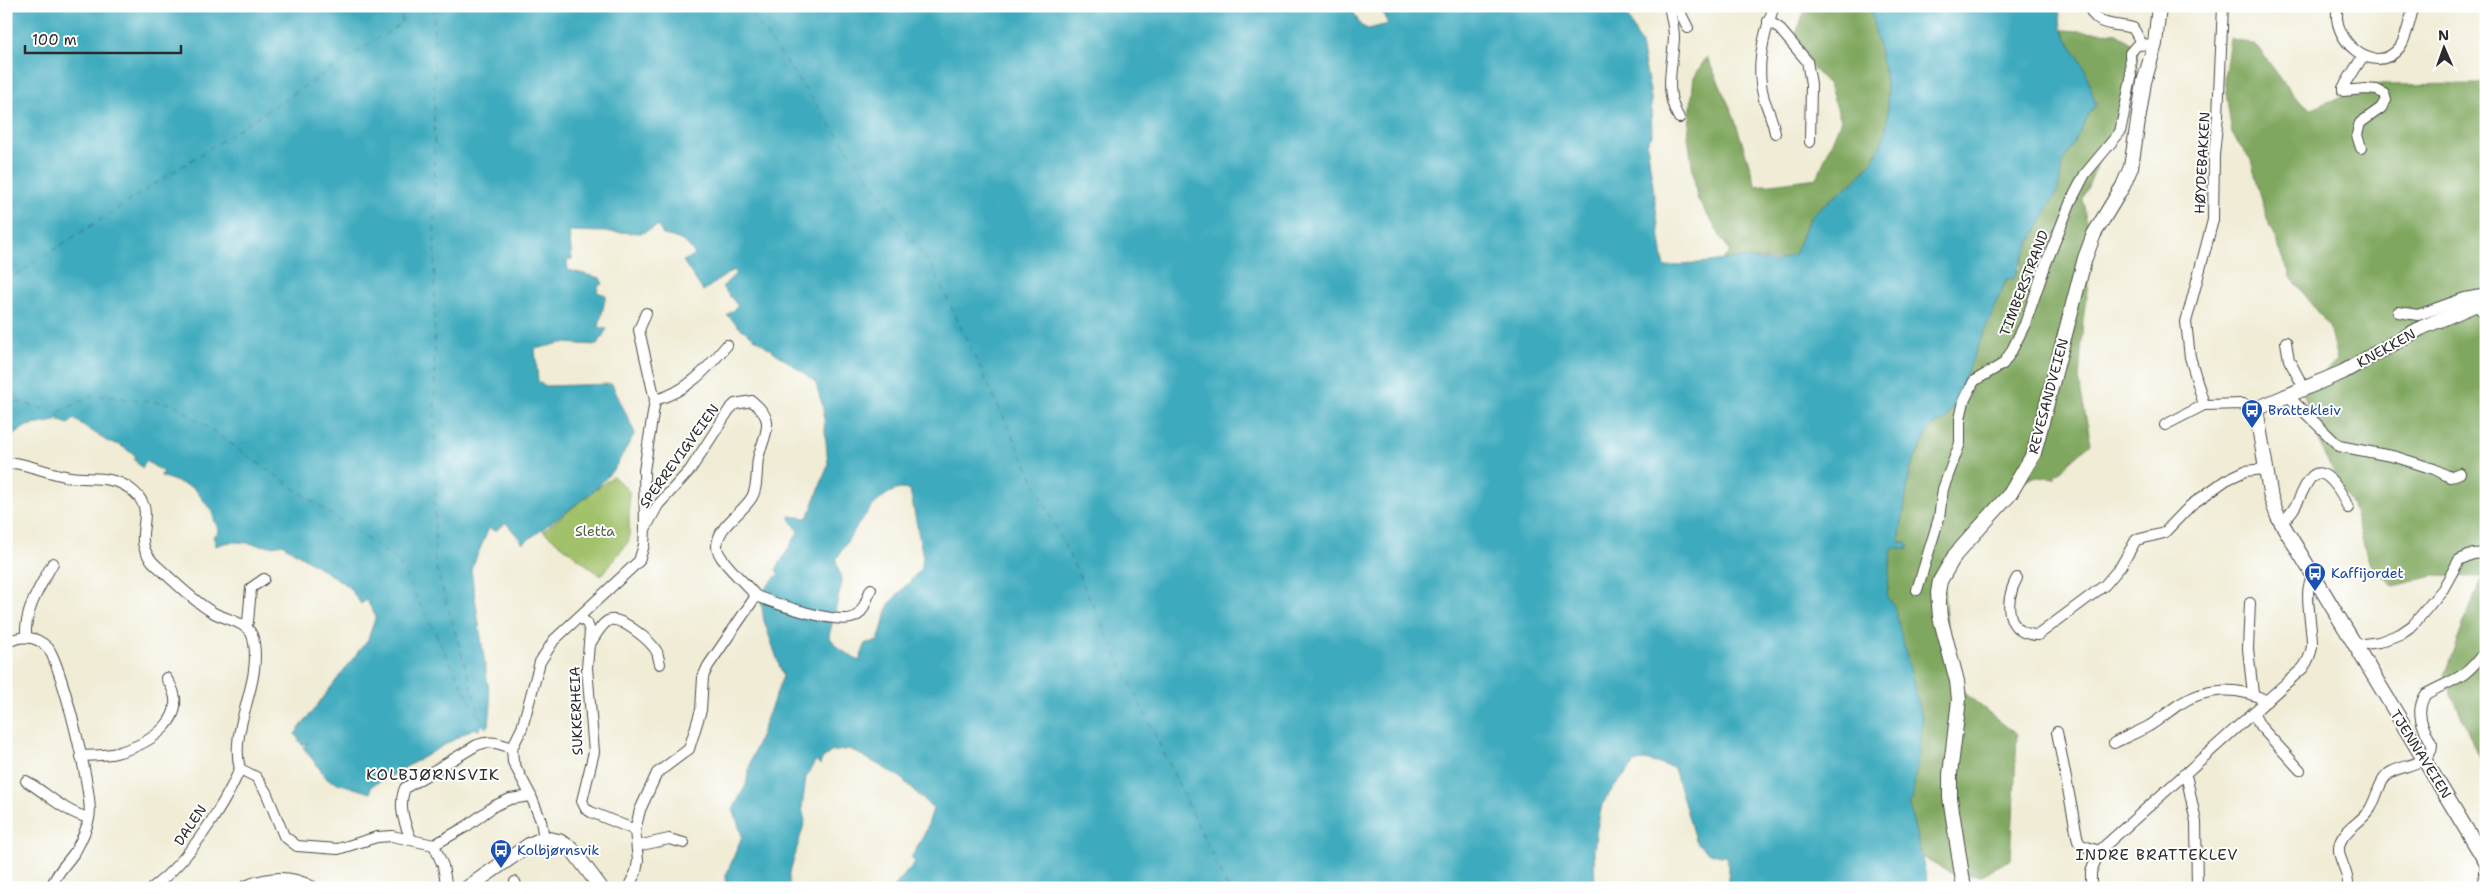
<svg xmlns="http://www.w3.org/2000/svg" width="2492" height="894" font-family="'Shantell Sans',sans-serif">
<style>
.green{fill:#a1c16a;stroke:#66764a}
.forest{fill:#80a75e;stroke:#566944}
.water{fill:#3eaabd;stroke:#346a74;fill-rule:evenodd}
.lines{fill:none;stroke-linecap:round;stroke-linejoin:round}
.ferry{stroke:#34646d;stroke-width:1;stroke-dasharray:6 5;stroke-linecap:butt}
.street-casing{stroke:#494844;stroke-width:12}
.secondary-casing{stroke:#494844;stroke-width:16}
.street{stroke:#fff;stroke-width:10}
.secondary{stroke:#fff;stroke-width:14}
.labels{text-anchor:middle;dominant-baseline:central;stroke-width:4;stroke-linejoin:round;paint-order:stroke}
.street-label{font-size:14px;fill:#2b2b2b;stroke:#fff}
.transit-label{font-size:14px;fill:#164399;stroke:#fff;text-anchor:start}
.park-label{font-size:14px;fill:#546041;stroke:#fff}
.neighbourhood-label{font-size:15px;letter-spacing:1px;fill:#2b2b2b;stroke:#fff}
.quarter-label{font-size:16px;letter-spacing:1px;fill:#2b2b2b;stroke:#fff}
</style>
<rect width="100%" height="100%" fill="#fff"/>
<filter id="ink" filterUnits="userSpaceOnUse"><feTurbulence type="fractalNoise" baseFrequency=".02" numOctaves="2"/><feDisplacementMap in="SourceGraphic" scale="10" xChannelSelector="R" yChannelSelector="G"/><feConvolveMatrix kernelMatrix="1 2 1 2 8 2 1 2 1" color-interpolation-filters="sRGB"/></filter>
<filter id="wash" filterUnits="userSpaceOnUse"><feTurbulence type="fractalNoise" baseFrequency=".0096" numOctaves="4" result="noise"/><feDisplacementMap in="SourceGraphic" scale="20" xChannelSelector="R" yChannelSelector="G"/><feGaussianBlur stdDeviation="1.12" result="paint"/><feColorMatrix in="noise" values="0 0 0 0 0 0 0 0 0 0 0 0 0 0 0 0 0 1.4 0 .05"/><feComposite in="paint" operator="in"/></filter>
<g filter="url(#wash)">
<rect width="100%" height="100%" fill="#f0ecd5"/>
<polygon class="green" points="613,476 629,491 629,541 601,576 543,531"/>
<g class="forest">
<path d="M1807 6H1870C1880 70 1912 129 1854 181 1841 192 1827 201 1815 212 1805 221 1800 241 1795 253 1780 264 1768 259 1751 258 1742 258 1732 259 1722 260L1730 252 1697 198 1688 137 1694 76 1707 57 1733 114 1756 186 1817 178 1841 120 1829 85 1791 46Z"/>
<polygon points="2062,30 2117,33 2137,48 2137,87 2107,142 2083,198 2091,260 2083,321 2079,383 2091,443 2054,476 2056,478 2034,477 2001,491 1942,567 1951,682 2017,735 2011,859 1980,876 1953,874 1921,857 1909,804 1887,597 1891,553 1893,547 1908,549 1899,542 1910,469 2008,278 2020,269 2024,254 2059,183 2062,164 2089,114 2094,109 2085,69"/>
<polygon points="2230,38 2256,45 2294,96 2311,109 2369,85 2480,84 2486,78 2486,774 2444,675 2482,577 2433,576 2394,586 2370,565 2352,506 2323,452 2303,392 2337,360 2329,326 2291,277 2267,219 2251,160 2232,134 2224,79"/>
</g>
<path class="water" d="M6 6H1351L1360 25 1368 29 1388 24 1379 6H1623L1641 45 1651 97 1652 135 1647 143 1664 267 1742 258 1776 262 1795 253C1800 240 1805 227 1812 215 1817 209 1845 189 1854 181 1912 129 1880 69 1870 6H2059L2061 28 2085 69 2096 105 2089 114 2062 164 2059 188 2024 254 2013 280 2007 278 1947 419 1930 427 1910 469 1899 542 1908 543V549L1894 547 1891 553 1887 597 1894 605 1923 721 1912 801 1909 804 1929 888H1727L1729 867 1726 856C1714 857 1703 850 1695 840L1674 768 1645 760 1635 763 1611 791 1602 805 1597 828 1594 851 1595 888H893L915 862 911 858 925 833 933 809 900 777 850 749 831 752 822 759 820 765 816 760 806 777 802 808 805 821 789 875V888H726L725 878 742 836 733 809 746 785 751 760 783 676 764 621 760 595 774 578 779 575 776 570 798 532 789 516 808 518 828 465 823 407 815 381 739 327 727 315 738 306 722 287 736 273 733 270 703 291 683 261 695 255C688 241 678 238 663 235L658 226 642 233 569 231 572 259 567 260 568 270 600 278 603 284 599 285 597 292 606 295 599 327 607 329 597 345 561 343 535 349 538 381 544 386 612 384 635 433 614 469 594 491 529 539 523 543 506 523 495 531 489 528 471 570 491 705 489 725 486 728 482 724 479 730 474 728 401 770 399 767 397 773 371 786 370 793 328 780 303 747 308 742 302 745 295 734 368 639 376 616 366 600 361 604 348 586 282 544C260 551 240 535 216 546L213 536 219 533 211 510 194 488 161 476 163 472 146 461 142 468 134 460 136 456 120 445 108 442 74 419 69 424 59 421 58 414 56 421 27 426 6 439ZM901 489 910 490 923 557 921 569 889 604 878 641 866 643 859 661 837 647 829 636 842 583 836 560C849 539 874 492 901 489Z"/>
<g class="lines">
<g class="ferry">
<polyline points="434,6 435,564 482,723"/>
<polyline points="746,6 933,269 1228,888"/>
<polyline points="6,281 402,23 401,6"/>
<polyline points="6,402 15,401 57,413 94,395 174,404 398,561 480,720"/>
</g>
</g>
</g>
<g filter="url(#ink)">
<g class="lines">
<g class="street-casing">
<g id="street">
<path d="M1669 6C1671 16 1674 28 1674 37 1673 66 1663 91 1679 118"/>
<polyline points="1677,6 1688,28"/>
<path d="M1774 6C1763 37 1755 67 1764 99 1768 110 1773 121 1775 133"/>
<path d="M2089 6C2096 28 2115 23 2133 28L2142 44"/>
<path d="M2338 6C2329 38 2374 80 2400 47 2407 37 2410 18 2414 6"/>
<polyline points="1768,21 1778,27 1807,61 1811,84 1810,142"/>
<polyline points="2361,148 2357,135 2360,123 2381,108 2386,100 2384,94 2377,90 2365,89 2343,91 2343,88 2363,56"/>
<polyline points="2478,303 2481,310 2486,312"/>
<polyline points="2398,312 2418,315 2465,298 2486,294"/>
<polyline points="2286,342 2289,360 2304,388"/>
<polyline points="2286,394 2339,446 2396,457 2434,469 2450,477 2460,473"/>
<path d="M655 400C687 392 707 369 727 345"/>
<polyline points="2204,405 2190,357 2186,322 2213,220 2214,155 2218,115 2223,6"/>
<polyline points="2165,425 2204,405 2243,404 2256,409"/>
<path d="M6 465 15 463C33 466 51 474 70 477 91 480 110 475 129 488 166 514 122 536 158 567 175 582 193 601 214 613 223 618 236 620 245 627 251 630 253 636 254 643 261 687 229 728 240 769L256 777 266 792 284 836 297 846 338 849 377 837 392 836 434 845 467 826 494 806 510 799 531 796"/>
<path d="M2281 522C2297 511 2299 495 2309 480 2324 458 2344 497 2348 508"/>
<polyline points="645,528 644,471 655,400 639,330 646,313"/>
<path d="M2017 578C2004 601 2005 635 2038 635L2105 585 2121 566 2136 540 2164 533 2191 505 2226 480 2245 471 2265 469"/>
<polyline points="1917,590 1939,518 1943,489 1960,443 1960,419 1964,401 1974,381 2003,364 2011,352 2025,324 2045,266 2071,201 2085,174 2120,132 2131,79 2130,53 2137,45 2155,44"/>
<path d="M756 596C774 603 841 627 856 616 864 612 867 597 871 589"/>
<polyline points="2250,603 2248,649 2253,694"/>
<polyline points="579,617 587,623 590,631 587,668 594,752 582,801 586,809 591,812 635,830"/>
<polyline points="245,626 248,622 251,588 264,579"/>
<path d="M26 637C24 610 41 585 53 563"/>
<path d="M6 643C20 635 36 635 48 648 61 663 95 799 89 818 87 828 81 841 76 850 68 863 56 872 51 888"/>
<path d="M590 644C595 637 601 623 610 620 622 617 651 641 657 652 658 656 659 660 660 664"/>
<polyline points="2357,645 2379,642 2400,634 2413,625 2443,589 2459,560 2473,554 2486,553"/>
<polyline points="2253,713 2260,726 2300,770"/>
<polyline points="2057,732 2078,841 2081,845 2099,851"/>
<path d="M2114 743C2126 737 2138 732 2149 726 2159 720 2168 712 2178 705 2205 687 2239 686 2267 701"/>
<path d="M81 756C93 755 105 756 116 753 150 744 195 717 166 678"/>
<polyline points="2183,775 2187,779 2196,822 2197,888"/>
<path d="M26 781C48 794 64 812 89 818"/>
<path d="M544 838 541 821 531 796 513 762 512 748 522 728 540 662 554 640 639 561 644 545 645 529 658 505 690 470 729 410 735 404 752 401C758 406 766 414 767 422 768 435 760 447 758 459 756 471 758 487 752 497 743 513 718 525 717 546 716 559 747 584 756 596L708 666 703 677 701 710 689 749 657 773 640 810 635 830 638 861 636 872 628 888"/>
<path d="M411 839C404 823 398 805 405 788L477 745C490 740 498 743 512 748"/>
<polyline points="434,845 443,866 447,888"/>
<polyline points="637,846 669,839 684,843"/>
<polyline points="515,882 517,888"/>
<path d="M152 888C188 861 222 810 240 769"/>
<path d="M2091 888V872L2099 851 2303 668C2308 661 2311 655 2312 646 2313 629 2302 587 2313 577"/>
<path d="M2348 888C2350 871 2335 857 2340 843 2344 829 2362 822 2370 809 2377 798 2379 779 2391 772 2405 764 2432 765 2432 744 2423 728 2414 712 2426 694 2451 680 2466 679 2483 653"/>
<polyline points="2480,888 2484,882 2486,863"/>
</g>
</g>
<g class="secondary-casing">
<g id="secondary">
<polyline points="2486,300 2421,328 2343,372 2256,409 2271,498 2278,517 2486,862"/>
<path d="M246 888C268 878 289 876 311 888"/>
<polyline points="467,888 529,845 544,838 559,841 571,848 601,888"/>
<polyline points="1964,888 1950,798 1950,774 1959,700 1957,681 1940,617 1938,593 1940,581 1955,555 2010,494 2034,453 2085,258 2094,234 2123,186 2131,167 2144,82 2155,44 2159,6"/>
</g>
</g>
<use href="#street" class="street"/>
<use href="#secondary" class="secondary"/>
</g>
</g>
<defs>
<g id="bus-pin" transform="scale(1.125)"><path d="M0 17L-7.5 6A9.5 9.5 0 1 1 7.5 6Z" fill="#1a4fb4" stroke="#fff"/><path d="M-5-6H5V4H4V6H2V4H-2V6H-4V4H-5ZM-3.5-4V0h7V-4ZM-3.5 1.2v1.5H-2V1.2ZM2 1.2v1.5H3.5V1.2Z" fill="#fff"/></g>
</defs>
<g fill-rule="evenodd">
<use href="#bus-pin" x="2252" y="410"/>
<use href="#bus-pin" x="2315" y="573"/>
<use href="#bus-pin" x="501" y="850"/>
</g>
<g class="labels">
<g class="street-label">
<text transform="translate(2202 163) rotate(-87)">HØYDEBAKKEN</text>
<text transform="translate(2024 283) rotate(-69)">TIMBERSTRAND</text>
<text transform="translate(2386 348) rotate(-29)">KNEKKEN</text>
<text transform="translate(2048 396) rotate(-75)">REVESANDVEIEN</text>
<text transform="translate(679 456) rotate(-54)">SPERREVIGVEIEN</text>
<text transform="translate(576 711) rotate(-92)">SUKKERHEIA</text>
<text transform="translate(2421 754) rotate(58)">TJENNAVEIEN</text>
<text transform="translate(190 825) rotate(-56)">DALEN</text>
</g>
<g class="transit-label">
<text x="2268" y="410">Brattekleiv</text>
<text x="2331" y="573">Kaffijordet</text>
<text x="517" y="850">Kolbjørnsvik</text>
</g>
<g class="park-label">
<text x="595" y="531">Sletta</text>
</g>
<g class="neighbourhood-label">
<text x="2157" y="855">INDRE BRATTEKLEV</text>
</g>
<g class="quarter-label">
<text x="433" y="774">KOLBJØRNSVIK</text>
</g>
</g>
<rect width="2492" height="894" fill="none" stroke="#fff" stroke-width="25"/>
<g transform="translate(2444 48) rotate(358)" stroke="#ffffff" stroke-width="4" paint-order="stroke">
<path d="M0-4L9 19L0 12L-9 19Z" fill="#2b2b2b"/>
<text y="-8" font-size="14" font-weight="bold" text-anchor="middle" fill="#2b2b2b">N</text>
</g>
<path d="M25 45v8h156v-8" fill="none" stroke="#2b2b2b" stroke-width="2.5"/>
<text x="32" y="45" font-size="15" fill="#2b2b2b" stroke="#ffffff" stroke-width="4" paint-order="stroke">100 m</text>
</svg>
